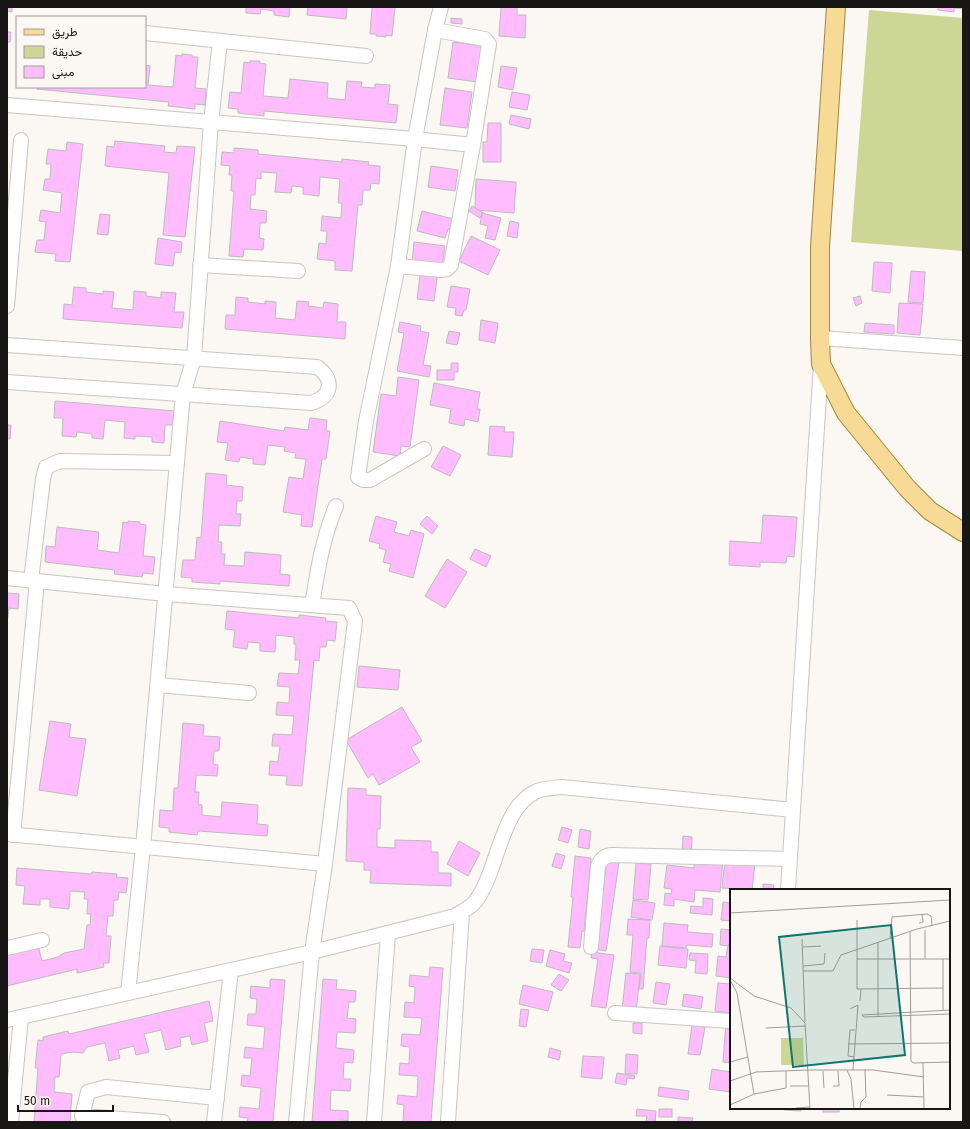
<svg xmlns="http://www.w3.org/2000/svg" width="970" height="1129" viewBox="0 0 970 1129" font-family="'Fira Sans',Vazirmatn,sans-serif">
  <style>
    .green { fill: #ccd795 }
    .building { fill: #ffbdff; stroke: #bdbabd }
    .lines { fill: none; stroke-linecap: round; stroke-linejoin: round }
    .minor-casing { stroke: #c9c5c2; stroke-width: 16 }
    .major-casing { stroke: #a5863b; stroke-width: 20 }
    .minor { stroke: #fff; stroke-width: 14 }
    .major { stroke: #f7da95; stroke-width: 18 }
    .inset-road { fill: none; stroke: #a09d9a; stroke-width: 1 }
    .view { fill: #0f766e; fill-opacity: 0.15; stroke: #0f766e; stroke-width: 2 }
    .inset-edge { fill: none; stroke: #181715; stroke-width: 2 }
  </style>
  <rect width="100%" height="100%" fill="#fbf7f3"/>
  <polygon class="green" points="869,10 963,18 963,251 851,242"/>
  <g class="building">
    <polygon points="7,7 12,7 12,12 7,11"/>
    <polygon points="246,7 290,7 289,17 274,15 274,11 261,9 260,14 246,13"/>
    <polygon points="308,7 347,7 346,19 307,15"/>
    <polygon points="372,7 395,7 392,36 386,35 386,37 376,36 376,34 370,34"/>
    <polygon points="501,7 517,7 517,15 526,15 525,38 499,36"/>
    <polygon points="938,7 963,7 963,9 954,8 954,12 938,10"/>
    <polygon points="451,18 462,19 462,24 451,23"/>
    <polygon points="7,32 11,32 10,42 7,42"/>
    <polygon points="453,42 482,46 478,82 448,78"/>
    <polygon points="182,54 192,55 192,57 198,57 195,88 206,89 205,105 195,104 195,109 168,106 169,102 37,89 37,87 145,87 145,65 150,66 148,85 173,87 176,55 182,56"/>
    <polygon points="250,61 260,61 259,63 266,64 263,96 288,98 290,79 328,83 327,98 345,100 347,81 362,82 361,87 375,88 375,84 390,85 388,104 398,105 396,123 264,111 264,116 238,113 238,109 228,108 230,92 241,93 244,62 250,63"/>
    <polygon points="501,66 517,68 513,90 498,87"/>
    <polygon points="445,88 472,92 467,128 440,125"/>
    <polygon points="512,92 530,95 527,110 509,107"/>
    <polygon points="511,115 531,119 529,129 509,124"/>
    <polygon points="488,123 501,123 501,162 483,162 483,142 487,142"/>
    <polygon points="115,141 165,146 164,152 176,153 177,146 195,147 185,237 163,235 169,173 105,166 107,146 114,147"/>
    <polygon points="67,142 83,144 70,262 55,261 56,254 35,252 37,240 44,240 46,222 39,221 41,210 60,213 62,193 43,190 45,179 50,179 51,164 46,164 48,149 66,151"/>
    <polygon points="234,148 258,150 258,154 342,162 342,159 369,162 368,165 380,166 379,184 371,183 370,190 363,190 362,205 358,205 352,271 335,270 335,261 317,259 319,243 326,244 327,231 321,231 322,216 341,218 342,203 338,203 340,179 320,177 319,196 303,194 303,187 292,186 291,193 275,192 277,173 261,172 261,179 256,178 255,195 251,195 250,209 267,211 266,223 260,223 259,238 264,239 263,250 244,249 243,257 229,256 234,191 231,191 232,175 229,175 230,166 221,165 222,152 234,153"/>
    <polygon points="431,166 458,170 455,191 428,187"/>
    <polygon points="476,179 516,182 514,213 475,210"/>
    <polygon points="472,206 483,213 480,218 469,211"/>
    <polygon points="422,211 457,220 454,231 448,229 445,238 417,231"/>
    <polygon points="482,213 501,218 495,240 485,238 488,226 480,224"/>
    <polygon points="100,214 110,215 108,235 97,234"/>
    <polygon points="510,221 519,223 517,238 507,236"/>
    <polygon points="471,236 500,250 488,275 459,261"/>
    <polygon points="158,238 182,242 181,253 175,252 173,266 155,264"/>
    <polygon points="414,242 445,246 442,267 412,263"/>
    <polygon points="874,262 892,263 890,293 872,291"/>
    <polygon points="421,269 438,271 434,301 417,299"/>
    <polygon points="911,271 925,272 923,303 908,302"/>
    <polygon points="451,286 470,289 466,310 464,310 462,316 455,315 456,308 447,307"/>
    <polygon points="74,287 86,288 86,292 103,294 103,291 114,292 112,308 133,310 134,291 146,292 146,296 161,298 161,292 176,293 174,312 184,312 182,328 63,319 64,304 72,305"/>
    <polygon points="860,296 862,303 856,306 853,298"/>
    <polygon points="236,297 248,298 248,302 265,304 265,301 276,302 275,318 295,320 297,301 309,302 308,306 323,308 324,302 338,304 337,322 346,322 345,339 225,329 226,315 235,315"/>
    <polygon points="899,303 923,304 920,335 897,333"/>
    <polygon points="481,320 498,323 495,343 479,340"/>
    <polygon points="400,322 421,326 420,331 429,333 423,365 431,366 429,377 397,371 404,333 398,332"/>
    <polygon points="865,323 894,325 894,334 864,332"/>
    <polygon points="449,331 460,333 457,345 446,343"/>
    <polygon points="451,363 458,363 458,372 454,372 454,380 437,380 437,370 451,370"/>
    <polygon points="398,377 419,380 410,447 401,446 400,456 373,452 381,394 396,396"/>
    <polygon points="434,383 480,392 477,409 480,409 478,422 465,419 464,426 449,423 451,409 430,405"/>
    <polygon points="55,401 175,411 174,425 165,425 164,443 152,442 152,437 135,436 135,439 124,438 125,422 105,420 103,439 92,438 92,434 77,432 76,437 62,436 63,418 54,418"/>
    <polygon points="310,418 327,420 326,431 330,431 326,459 322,459 312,527 301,526 302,515 283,512 289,477 303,479 306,459 295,458 296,453 284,451 285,447 268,445 265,465 253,464 253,459 240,457 239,462 225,460 228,443 217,442 220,421 284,431 285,427 308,430"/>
    <polygon points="7,425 11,425 10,439 7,439"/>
    <polygon points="490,426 505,427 504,432 514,432 512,457 488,455"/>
    <polygon points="443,446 461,455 450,476 431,467"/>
    <polygon points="206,473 227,475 226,485 243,487 242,501 237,501 236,514 241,514 240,526 219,525 218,542 222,542 221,554 225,554 224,565 244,566 245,552 281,555 280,574 290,575 289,586 220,581 220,584 192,582 192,578 181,577 183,560 195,560 197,537 201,538"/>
    <polygon points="763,515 797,517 794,557 787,556 786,563 760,562 760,567 729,565 730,541 761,543"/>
    <polygon points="376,516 397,522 394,532 409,536 411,530 424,534 413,578 389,571 391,564 383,562 386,550 379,548 380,544 369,541"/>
    <polygon points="427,516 438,526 432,534 420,524"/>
    <polygon points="128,521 140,522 140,524 146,525 143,556 155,557 153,574 143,573 142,577 114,574 115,570 45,562 46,546 55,547 57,527 99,532 97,550 119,553 123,522 128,523"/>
    <polygon points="475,549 491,556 486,567 470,559"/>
    <polygon points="447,559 467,572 445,608 425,596"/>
    <polygon points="7,593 19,594 18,609 9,608 7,624"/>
    <polygon points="227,611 299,618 299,615 326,618 325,621 337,622 335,641 327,640 326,647 320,647 319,661 314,660 302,786 286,785 287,776 269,775 270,761 278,762 280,746 272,746 273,734 292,735 294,716 276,715 277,702 289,703 290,687 277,686 279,673 298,674 300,660 295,660 296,645 294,644 294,637 276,635 275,652 260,651 260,643 248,642 247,649 233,647 235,630 225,629"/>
    <polygon points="359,666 400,670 398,690 357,687"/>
    <polygon points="402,707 422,741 411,747 420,762 379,785 373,774 368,778 346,740"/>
    <polygon points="50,721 71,724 69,737 86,739 77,796 39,790"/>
    <polygon points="183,723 204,725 203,736 220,737 219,751 214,751 213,764 218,765 217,776 196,775 195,792 199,792 198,804 202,805 202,815 221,817 222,802 258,805 257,824 268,825 267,836 198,831 197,835 169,832 169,828 159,827 160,810 173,811 174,788 178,788"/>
    <polygon points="348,788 366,789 366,795 381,796 380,829 377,829 377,847 395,848 395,840 431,841 431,852 438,852 438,873 451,873 451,886 370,883 371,870 364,870 364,862 346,861"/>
    <polygon points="562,827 572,830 568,843 558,840"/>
    <polygon points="580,829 591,831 589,849 578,847"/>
    <polygon points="683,836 692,837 691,855 682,855"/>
    <polygon points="459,841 480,853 468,876 447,864"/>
    <polygon points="556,853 565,856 561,869 552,866"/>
    <polygon points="575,856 591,858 584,931 582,931 580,948 568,947 573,897 571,897"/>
    <polygon points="695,857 723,860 720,892 695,890 694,902 674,899 674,906 664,905 665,893 671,894 672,889 664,888 667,865 694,868"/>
    <polygon points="725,860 755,863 752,890 722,888"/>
    <polygon points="607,861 619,862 606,951 594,949"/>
    <polygon points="636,863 651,864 648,900 633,899"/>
    <polygon points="17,868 91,874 92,872 117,874 116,877 128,878 126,893 119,892 118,900 114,900 113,916 108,916 106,936 111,936 109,963 103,963 104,967 77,973 77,969 7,986 7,950 37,942 42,961 58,957 64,953 84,949 87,925 90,925 91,914 87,914 88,899 84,899 85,892 70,891 69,909 50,907 50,899 40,899 40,905 23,904 25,886 16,885"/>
    <polygon points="763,884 774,885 773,890 763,890"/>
    <polygon points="703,898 713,899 712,915 690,913 691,906 703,907"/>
    <polygon points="633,900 655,903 652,920 631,917"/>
    <polygon points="723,902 731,903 731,921 721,920"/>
    <polygon points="628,919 650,920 649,938 647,938 643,989 639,989 641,973 630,972 633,935 627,935"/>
    <polygon points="664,923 688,925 687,932 713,934 712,947 687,945 686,948 662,946"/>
    <polygon points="721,929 731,930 730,946 720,945"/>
    <polygon points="728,945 731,945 731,978 716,976 718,956 726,957"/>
    <polygon points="660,946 688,949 686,968 658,965"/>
    <polygon points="532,949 544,950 542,963 530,961"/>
    <polygon points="550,950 565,954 563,961 572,963 569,973 546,966"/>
    <polygon points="592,952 614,955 606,1008 591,1006 598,959 591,958"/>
    <polygon points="690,953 708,954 707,974 695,973 696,961 689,960"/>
    <polygon points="430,967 443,968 431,1122 403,1122 404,1105 397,1104 398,1095 417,1097 418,1076 399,1075 400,1063 409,1064 410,1047 401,1046 402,1034 420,1035 422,1018 404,1017 405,1002 414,1003 415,987 409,986 410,975 429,977"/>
    <polygon points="626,973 640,974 636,1012 622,1010"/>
    <polygon points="559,974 569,980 561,991 551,985"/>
    <polygon points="271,979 285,980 273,1122 247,1122 248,1118 239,1117 240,1107 259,1109 261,1088 241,1086 242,1075 250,1076 252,1058 244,1058 245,1047 263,1049 265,1027 247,1025 248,1014 256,1014 257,999 250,998 251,986 270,988 270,981"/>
    <polygon points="323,979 337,980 336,989 356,991 355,1002 349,1002 347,1018 356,1019 355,1033 337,1032 336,1048 354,1050 353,1063 344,1062 343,1079 351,1079 350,1091 331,1090 330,1110 348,1111 348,1121 340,1120 340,1122 312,1122"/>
    <polygon points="656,982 670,984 666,1005 653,1003"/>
    <polygon points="718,983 731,984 731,1011 730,1013 715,1011"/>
    <polygon points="523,985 553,992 548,1011 519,1004"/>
    <polygon points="684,994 703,997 701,1009 682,1006"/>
    <polygon points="209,1001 213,1021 204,1023 208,1041 192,1045 190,1036 180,1038 181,1046 166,1050 161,1030 144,1034 149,1052 136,1055 134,1046 118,1050 120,1058 109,1061 105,1043 87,1047 83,1053 72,1052 61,1054 59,1077 55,1077 54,1092 72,1094 70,1122 34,1122 38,1068 35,1068 38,1040 43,1041 43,1037 68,1031 69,1034"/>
    <polygon points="521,1009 529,1010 526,1027 519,1026"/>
    <polygon points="726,1021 731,1021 731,1063 723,1062"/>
    <polygon points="633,1023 642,1023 642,1034 633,1033"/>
    <polygon points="692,1025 705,1027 700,1055 688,1054"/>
    <polygon points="550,1048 561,1051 559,1060 548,1057"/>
    <polygon points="626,1054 638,1055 637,1074 625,1074"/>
    <polygon points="583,1056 604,1057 602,1079 581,1077"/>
    <polygon points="712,1069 731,1072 731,1092 709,1089"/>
    <polygon points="617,1073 635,1076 634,1079 627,1078 626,1085 615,1083"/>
    <polygon points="659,1087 689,1091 688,1100 658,1096"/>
    <polygon points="784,1108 801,1108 801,1111 784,1110"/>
    <rect x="823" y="1108" width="16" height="4"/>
    <polygon points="637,1109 656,1111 655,1122 646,1122 647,1116 636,1116"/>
    <rect x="659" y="1109" width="13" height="8"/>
    <polygon points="678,1117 693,1118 692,1122 678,1122"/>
  </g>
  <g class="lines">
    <defs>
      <g id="minor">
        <polyline points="145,33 366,56"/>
        <polyline points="7,105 415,139 473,145"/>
        <polyline points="200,265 298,271"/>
        <polyline points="398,266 441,270 447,269 451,265 473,145 489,44 485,39 435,30"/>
        <polyline points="7,306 21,140"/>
        <polyline points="820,338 963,348"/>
        <path d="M7 345 317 367C335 379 332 397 311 403L7 382"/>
        <polyline points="424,449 370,480 363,480 358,477 366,421 398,266 415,139 435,30 441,7"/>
        <polyline points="7,578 166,594 349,608 355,621 325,864 312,952 296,1122"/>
        <polyline points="31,581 43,479 46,467 60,461 177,463"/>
        <path d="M312 605C318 569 322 540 336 506"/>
        <polyline points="158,685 249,693"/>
        <polyline points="7,834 325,864"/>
        <polyline points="13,835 37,581"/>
        <polyline points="788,890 821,364"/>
        <path d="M591 947 598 866C601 859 605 855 612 855L790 859"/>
        <polyline points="7,948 42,940"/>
        <polyline points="128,993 143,847 183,394 194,358 211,122 220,41"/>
        <polyline points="615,1013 731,1021"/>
        <path d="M7 1020 312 952 455 916C461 912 470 908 475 902 498 873 500 809 535 792 542 788 554 788 562 787L793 810"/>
        <polyline points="11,1122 21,1017"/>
        <polyline points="163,1122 82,1116 88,1092 106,1087 217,1098"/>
        <polyline points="214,1122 231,970"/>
        <polyline points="374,1122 388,934"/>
        <polyline points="448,1122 462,912"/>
      </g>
      <polyline id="major" points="836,7 820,247 820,338 821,364 846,413 907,488 930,511 963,532"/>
    </defs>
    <use href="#minor" class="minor-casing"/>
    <use href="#major" class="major-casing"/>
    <use href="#minor" class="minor"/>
    <use href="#major" class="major"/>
  </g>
  <g transform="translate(730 889)">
    <rect width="220" height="220" fill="#fbf7f3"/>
    <path d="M51 149H73L74 176H51Z" fill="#ccd795"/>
    <path class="inset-road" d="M0 24 220 11M127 31V100L213 99M189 34 193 33 192 25M195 41V69M180 42 181 172 183 174 220 173M160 49 162 28 197 25 201 27 202 36M72 50 75 133M148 53V127M73 58 91 57M127 70H220M213 70V121M73 77 94 75 95 64M73 82H103L111 66 187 40 220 32M0 89 24 107 61 119 75 134 80 220M0 91 7 104 24 205M130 112 131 100M120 120 128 116 123 181M220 121 132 126 134 128 220 125M36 139 75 137M118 155 220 154M124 168 118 167 120 141H125M0 173 18 168M193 174 194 220M117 181 121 190 124 220M93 182 94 199M0 192 26 183 78 181H143L194 188M60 197H79M103 197H109L108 182M157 206 194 208M0 216 24 205 56 199V182M66 219 80 218M130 220 131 213 136 208 135 180"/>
    <path class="view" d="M161 36 175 166 63 178 49 48Z"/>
    <rect width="220" height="220" class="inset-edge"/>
  </g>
  <rect width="970" height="1129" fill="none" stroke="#181715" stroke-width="16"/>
  <rect x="16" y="16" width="130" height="72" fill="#fbf7f3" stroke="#a09d9a"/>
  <rect x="24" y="29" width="20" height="6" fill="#f7da95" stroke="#a09d9a"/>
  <text x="52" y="36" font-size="12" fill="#181715">طريق</text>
  <rect x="24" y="46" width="20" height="12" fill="#ccd795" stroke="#a09d9a"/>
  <text x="52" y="56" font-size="12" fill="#181715">حديقة</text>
  <rect x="24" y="66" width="20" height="12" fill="#ffbdff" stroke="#a09d9a"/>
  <text x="52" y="76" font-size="12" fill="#181715">مبنى</text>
  <path d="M18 1105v6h95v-6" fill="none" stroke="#181715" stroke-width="2"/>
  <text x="24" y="1105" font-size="12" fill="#181715" stroke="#fbf7f3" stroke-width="3" paint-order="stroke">50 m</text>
</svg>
